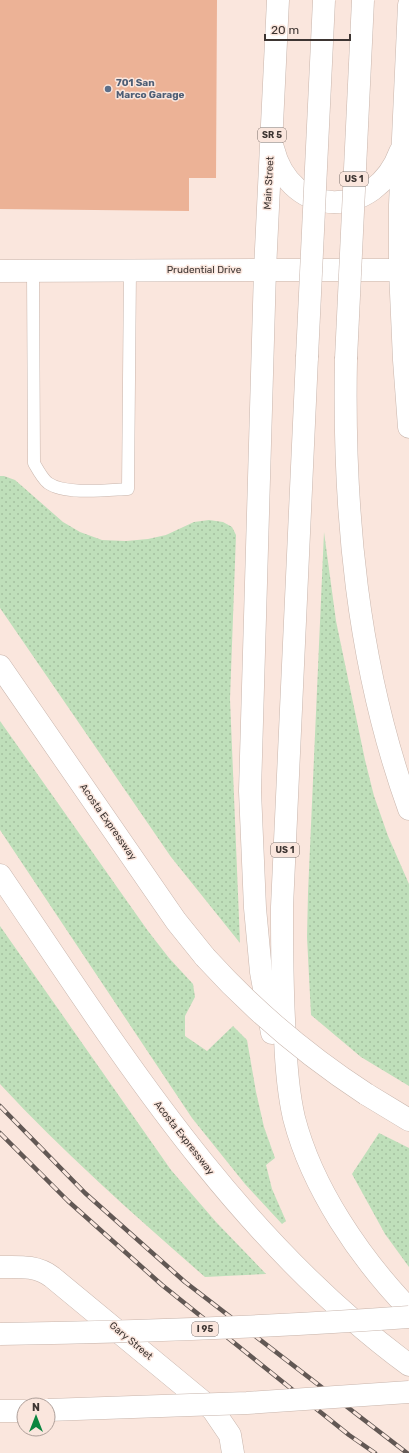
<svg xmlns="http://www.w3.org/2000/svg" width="409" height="1453" viewBox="0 0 409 1453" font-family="Rubik,sans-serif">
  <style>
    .grass { fill: url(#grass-dots) }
    .building { fill: #ecb296 }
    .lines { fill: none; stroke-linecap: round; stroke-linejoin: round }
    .service-casing { stroke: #c8b5ac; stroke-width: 13 }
    .minor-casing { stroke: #c8b5ac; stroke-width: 23 }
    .secondary-casing { stroke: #c8b5ac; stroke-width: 23 }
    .primary-casing { stroke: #c8b5ac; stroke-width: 23 }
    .motorway-casing { stroke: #c8b5ac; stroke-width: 23 }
    .service { stroke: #fff; stroke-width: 12 }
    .minor { stroke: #fff; stroke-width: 22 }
    .secondary { stroke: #fff; stroke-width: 22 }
    .primary { stroke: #fff; stroke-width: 22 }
    .motorway { stroke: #fff; stroke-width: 22 }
    .rail-casing { stroke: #625854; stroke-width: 4.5 }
    .rail { stroke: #fae6dd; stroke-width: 3; stroke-dasharray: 9; stroke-linecap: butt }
    .motorway-bridge-casing { stroke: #c8b5ac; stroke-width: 23; stroke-linecap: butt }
    .motorway-bridge { stroke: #fff; stroke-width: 22 }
    .service-dot { fill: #5c6f8a; stroke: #fae6dd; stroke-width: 1.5 }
    .labels { text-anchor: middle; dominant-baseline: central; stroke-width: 3; stroke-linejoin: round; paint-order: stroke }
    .shield { fill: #fae6dd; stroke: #766a65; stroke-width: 1 }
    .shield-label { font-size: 9px; font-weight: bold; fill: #3d3532 }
    .service-label { font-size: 10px; font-weight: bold; fill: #4e5e75; stroke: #fae6dd; text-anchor: start }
    .street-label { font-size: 10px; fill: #3d3532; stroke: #fae6dd }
  </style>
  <defs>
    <pattern id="grass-dots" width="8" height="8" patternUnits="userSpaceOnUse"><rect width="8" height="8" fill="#bfdfba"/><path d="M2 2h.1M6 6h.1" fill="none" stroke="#a5c0a0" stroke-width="1.8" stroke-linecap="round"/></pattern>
  </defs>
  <rect width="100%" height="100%" fill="#fae6dd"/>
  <g class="grass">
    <polygon points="0,476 4,476 15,480 63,522 80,532 102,540 126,541 148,539 166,535 194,522 209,520 223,522 232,527 236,535 230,699 240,943 171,857 0,608"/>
    <polygon points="324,532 336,621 365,760 374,796 388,836 409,884 409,1086 361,1057 311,1015 307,937 308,893"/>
    <polygon points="0,721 148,931 169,958 193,984 195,997 185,1016 185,1036 207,1051 233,1026 247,1040 256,1092 264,1127 275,1158 266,1165 272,1189 286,1221 282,1224 245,1184 192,1118 0,830"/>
    <path d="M0 926 171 1170 216 1222 266 1274 205 1277C134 1215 64 1153 0 1084Z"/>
    <polygon points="379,1133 409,1148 409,1267 385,1234 352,1174"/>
  </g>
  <polygon class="building" points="0,0 217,0 216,178 189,178 189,211 0,209"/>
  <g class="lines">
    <defs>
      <path id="service" d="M33 271 34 463C38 470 42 478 48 483 65 495 107 490 128 489L130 270"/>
      <path id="minor" d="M0 1267C19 1267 36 1265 52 1277L213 1410 230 1435 233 1453"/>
      <polyline id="secondary" points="0,271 265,270"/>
      <g id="primary">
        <polyline points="278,0 265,270 409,270"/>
        <path d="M273 148C291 221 376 218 400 152"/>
        <polyline points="400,270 400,205 409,5"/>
      </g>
      <g id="motorway">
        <polyline points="265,270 250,791 255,908 261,972 272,1033"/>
        <polyline points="400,270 404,360 409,427"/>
        <path d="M307 357 282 907C282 950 282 994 285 1037 286 1064 288 1092 294 1118 312 1188 360 1258 409 1309"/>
        <path d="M346 359C343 511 357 665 409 809"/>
        <polyline points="0,666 176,921 205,957"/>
        <path d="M0 875C120 1052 234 1236 409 1365"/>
        <polyline points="366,1094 409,1120"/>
        <polyline points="0,1411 24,1411"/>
      </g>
    </defs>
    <use href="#service" class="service-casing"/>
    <use href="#minor" class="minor-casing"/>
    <use href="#secondary" class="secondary-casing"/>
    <use href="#primary" class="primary-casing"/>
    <use href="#motorway" class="motorway-casing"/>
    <use href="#service" class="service"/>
    <use href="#minor" class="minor"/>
    <use href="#secondary" class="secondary"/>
    <use href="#primary" class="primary"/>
    <use href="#motorway" class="motorway"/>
    <defs>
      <g id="rail">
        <polyline points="0,1106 85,1193 185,1282 407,1453"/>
        <polyline points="0,1133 68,1201 162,1285 349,1435 375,1453"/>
      </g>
    </defs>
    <use href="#rail" class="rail-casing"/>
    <use href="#rail" class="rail"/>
    <defs>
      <g id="motorway-bridge">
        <polyline points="307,357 324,0"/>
        <polyline points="346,359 363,0"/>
        <path d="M205 957C253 1010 306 1055 366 1094"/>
        <path d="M0 1334C137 1332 273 1327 409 1317"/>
        <polyline points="48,1410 247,1403 409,1392"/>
      </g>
    </defs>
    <use href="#motorway-bridge" class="motorway-bridge-casing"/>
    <use href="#motorway-bridge" class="motorway-bridge"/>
  </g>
  <circle class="service-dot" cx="108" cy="89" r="4"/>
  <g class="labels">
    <g class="shield">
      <rect x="258" y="128" width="28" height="14" rx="3"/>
      <rect x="340" y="172" width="28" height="14" rx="3"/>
      <rect x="271" y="843" width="28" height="14" rx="3"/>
      <rect x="192" y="1322" width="26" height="14" rx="3"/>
    </g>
    <g class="shield-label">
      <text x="272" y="135">SR 5</text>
      <text x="354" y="179">US 1</text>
      <text x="285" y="850">US 1</text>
      <text x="205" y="1329">I 95</text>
    </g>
    <g class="service-label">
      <text x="116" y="83">701 San<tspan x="116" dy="12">Marco Garage</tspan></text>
    </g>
    <g class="street-label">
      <text transform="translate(269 183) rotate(-87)">Main Street</text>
      <text x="204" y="270">Prudential Drive</text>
      <text transform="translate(108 822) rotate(55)">Acosta Expressway</text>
      <text transform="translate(184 1138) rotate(52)">Acosta Expressway</text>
      <text transform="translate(131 1341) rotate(40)">Gary Street</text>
    </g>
  </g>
  <g transform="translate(36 1417)"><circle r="19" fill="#fae6dd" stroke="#ae9f99"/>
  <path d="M0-3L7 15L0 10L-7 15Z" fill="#0b8640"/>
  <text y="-6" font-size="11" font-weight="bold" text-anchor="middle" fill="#3d3532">N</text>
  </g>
  <path d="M265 34v6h85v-6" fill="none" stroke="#3d3532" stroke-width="2"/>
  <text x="271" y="34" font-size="12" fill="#3d3532" stroke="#fae6dd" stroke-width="3" paint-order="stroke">20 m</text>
</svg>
